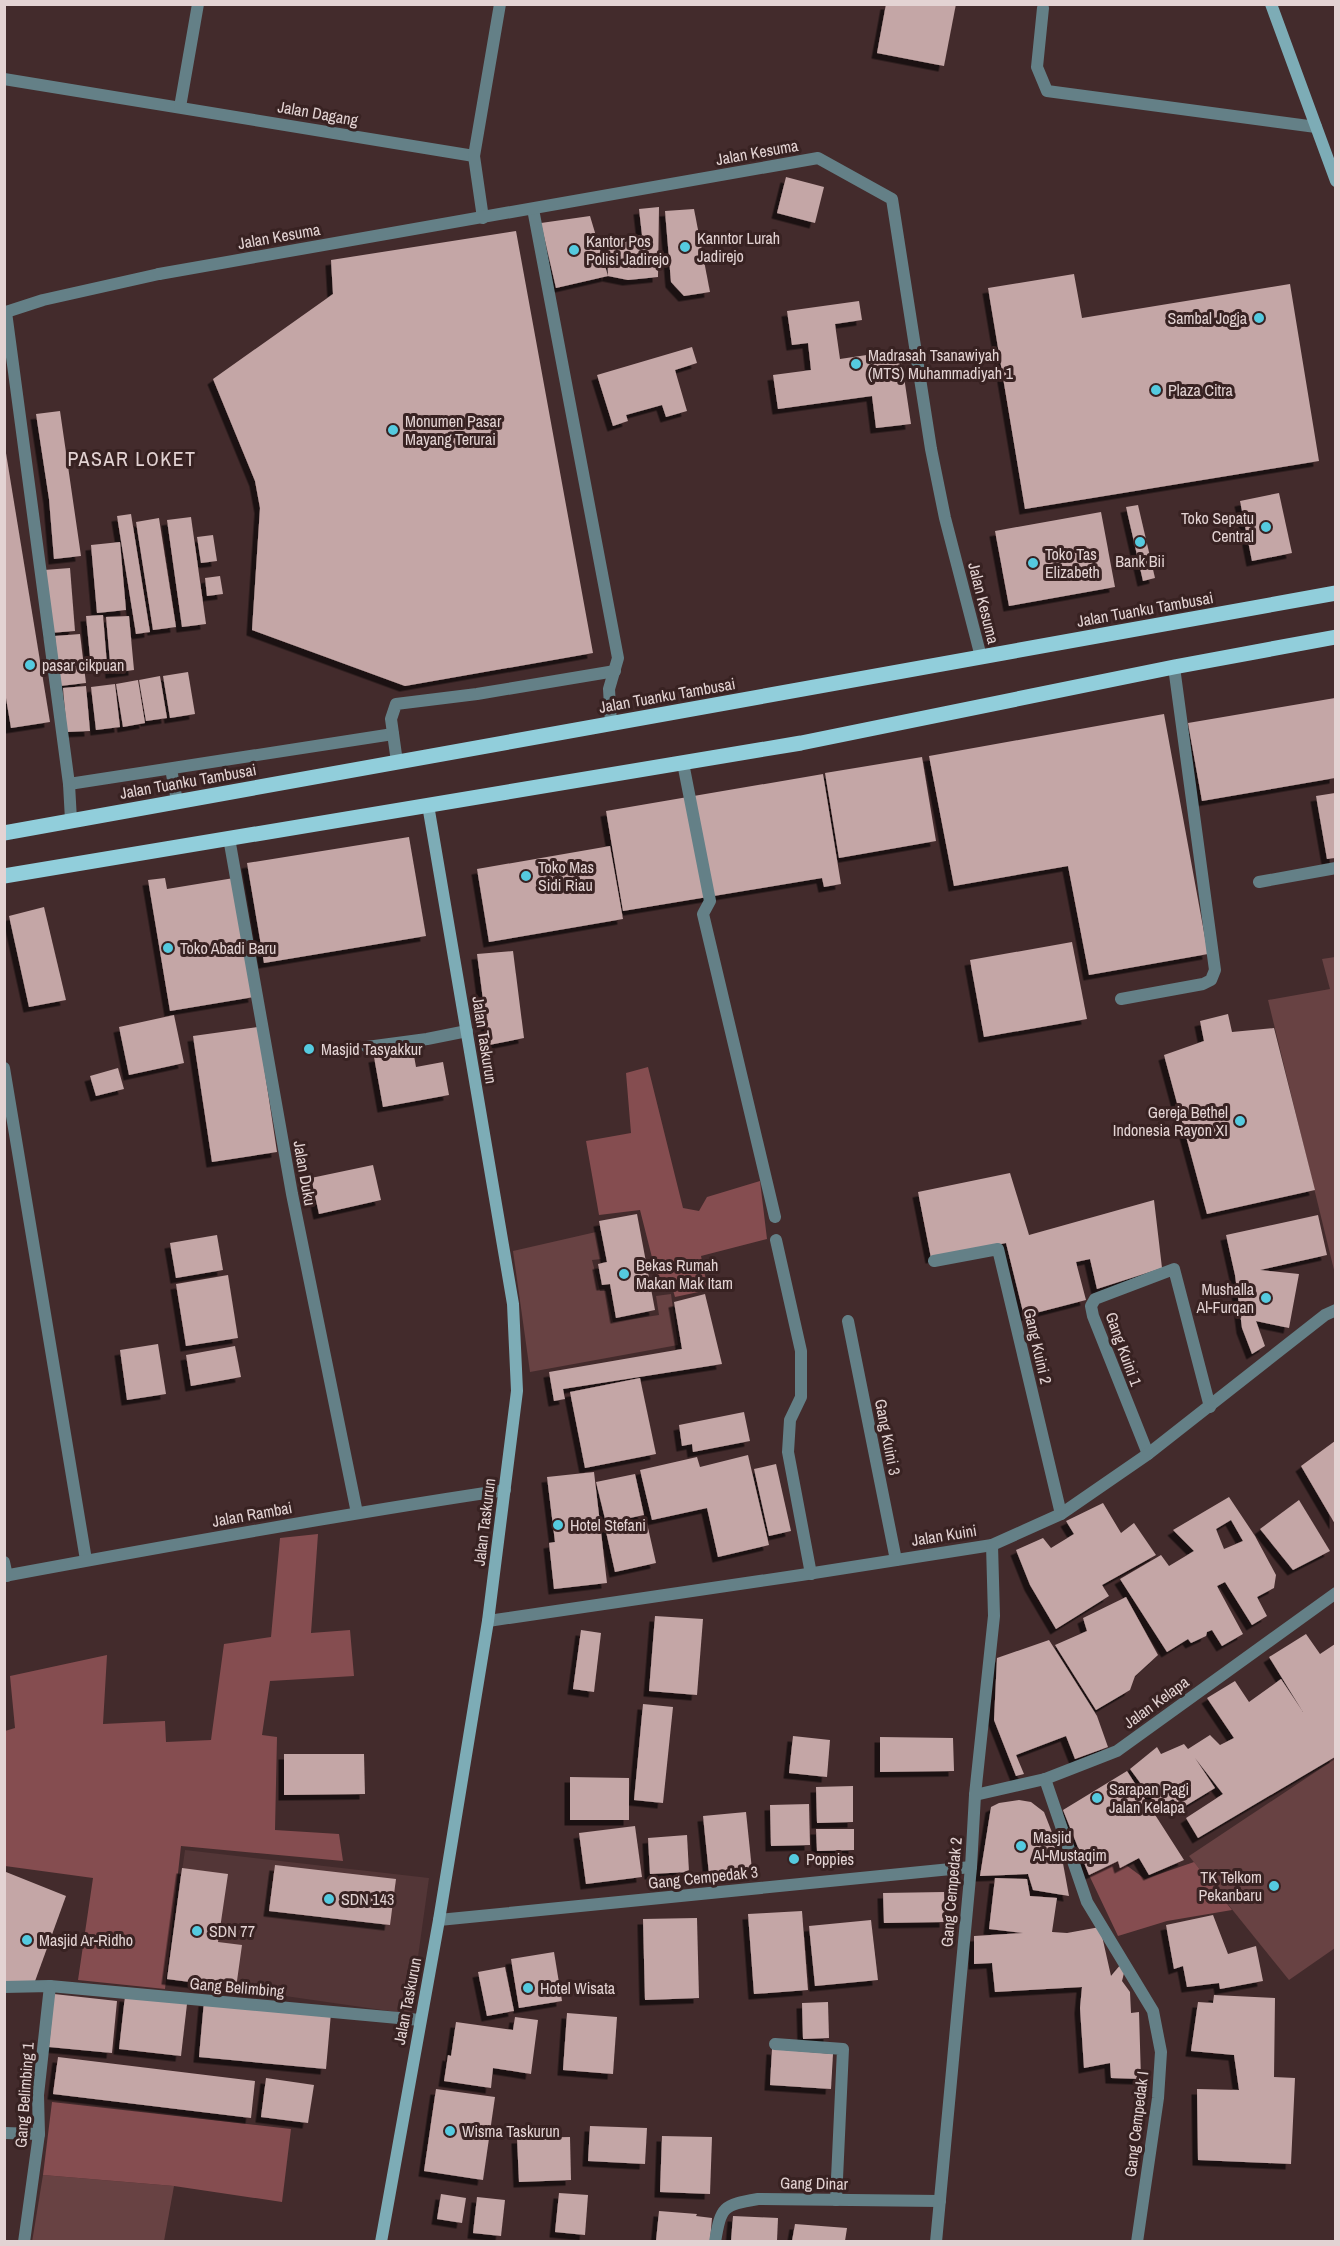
<svg xmlns="http://www.w3.org/2000/svg" width="1340" height="2246" viewBox="0 0 1340 2246" font-family="'Archivo Narrow',sans-serif">
  <style>
    .built { fill: #533637 }
    .green { fill: #684243 }
    .forest { fill: #854d50 }
    .building { fill: #c4a6a6; fill-rule: evenodd; filter: url(#shadow) }
    .lines { fill: none; stroke-linecap: round; stroke-linejoin: round }
    .lane { stroke: #648087; stroke-width: 12 }
    .street { stroke: #648087; stroke-width: 12 }
    .secondary { stroke: #7dacb6; stroke-width: 12 }
    .primary { stroke: #91cedb; stroke-width: 15 }
    .poi-dot { fill: #55cadf; stroke: #382222; stroke-width: 2 }
    .labels { text-anchor: middle; dominant-baseline: central; stroke-width: 6; stroke-linejoin: round; paint-order: stroke }
    .street-label { font-size: 16px; fill: #e3d3d3; stroke: #382222 }
    .poi-label { font-size: 16px; fill: #e3d3d3; stroke: #382222; text-anchor: start }
    .quarter-label { font-size: 20px; letter-spacing: 1.5px; fill: #e3d3d3; stroke: #382222 }
  </style>
  <defs>
    <filter id="shadow"><feDropShadow dx="-5.5" dy="5.5" stdDeviation="0" flood-color="#0009"/></filter>
  </defs>
  <rect width="100%" height="100%" fill="#432b2c"/>
  <polygon class="built" points="185,1850 429,1878 410,2014 167,1979"/>
  <g class="green">
    <polygon points="1335,957 1335,1274 1268,1000 1330,989 1322,959"/>
    <polygon points="596,1232 601,1259 592,1260 600,1291 606,1291 613,1322 659,1315 656,1296 671,1294 678,1345 530,1372 513,1251"/>
    <polygon points="1335,1759 1335,1948 1289,1980 1189,1856"/>
    <polygon points="43,2175 174,2186 164,2241 32,2242"/>
  </g>
  <g class="forest">
    <polygon points="648,1067 683,1208 699,1211 707,1197 760,1181 767,1239 701,1256 708,1290 675,1297 673,1290 660,1289 640,1210 599,1215 586,1141 631,1133 626,1073"/>
    <polygon points="318,1534 311,1633 350,1630 354,1676 270,1681 262,1735 277,1737 275,1830 339,1834 343,1861 181,1846 165,1989 78,1980 93,1878 5,1866 5,1731 15,1728 10,1676 107,1655 103,1724 165,1721 166,1742 211,1740 224,1644 271,1637 280,1538"/>
    <polygon points="1118,1861 1120,1867 1126,1865 1145,1879 1194,1862 1232,1910 1167,1921 1118,1936 1089,1875"/>
    <polygon points="52,2102 291,2129 282,2202 174,2186 43,2175"/>
  </g>
  <g class="building">
    <polygon points="886,4 956,4 944,66 877,53"/>
    <polygon points="786,177 824,187 815,223 777,213"/>
    <polygon points="659,207 658,277 628,280 608,276 556,288 541,223 590,216 608,276 607,241 642,235 639,209"/>
    <polygon points="694,209 710,292 684,296 671,282 665,211"/>
    <polygon points="516,231 593,653 405,686 252,630 260,508 255,481 213,379 333,294 331,260"/>
    <polygon points="1074,274 1082,318 1290,284 1319,461 1025,509 988,288"/>
    <polygon points="859,301 862,320 835,324 840,359 900,350 911,424 876,428 872,396 778,409 773,375 811,370 808,343 792,345 787,311"/>
    <polygon points="692,347 697,363 675,370 687,411 666,417 662,405 626,415 628,421 613,426 597,375"/>
    <polygon points="60,411 81,556 54,559 49,499 36,414"/>
    <polygon points="4,441 50,722 11,728 4,686"/>
    <polygon points="1279,493 1292,553 1252,561 1240,501"/>
    <polygon points="1138,505 1155,578 1143,581 1126,507"/>
    <polygon points="1101,512 1115,587 1009,606 995,531"/>
    <polygon points="131,514 150,632 136,634 117,516"/>
    <polygon points="191,517 206,624 182,627 167,520"/>
    <polygon points="159,518 176,627 153,630 136,522"/>
    <polygon points="213,535 217,561 201,563 197,537"/>
    <polygon points="120,542 126,610 97,613 91,545"/>
    <polygon points="70,568 75,631 49,633 44,570"/>
    <polygon points="220,576 223,594 207,596 205,578"/>
    <polygon points="103,615 107,665 91,667 86,616"/>
    <polygon points="129,616 134,670 111,673 106,617"/>
    <polygon points="80,634 86,683 60,686 55,636"/>
    <polygon points="188,672 195,714 170,718 163,676"/>
    <polygon points="160,676 167,718 146,721 139,680"/>
    <polygon points="138,680 145,723 123,727 116,684"/>
    <polygon points="115,684 120,727 96,730 91,687"/>
    <polygon points="86,686 90,731 67,732 63,688"/>
    <polygon points="1335,698 1335,778 1202,801 1188,723"/>
    <polygon points="1164,714 1208,954 1089,975 1068,866 954,886 929,756"/>
    <polygon points="922,757 936,841 839,858 825,773"/>
    <polygon points="823,774 841,884 824,887 822,878 623,911 606,811"/>
    <polygon points="1335,793 1335,858 1327,859 1316,796"/>
    <polygon points="409,837 426,936 264,963 247,863"/>
    <polygon points="610,846 623,919 489,942 477,869"/>
    <polygon points="165,878 167,889 234,878 254,997 170,1011 148,880"/>
    <polygon points="44,907 66,1000 29,1007 9,916"/>
    <polygon points="1072,942 1087,1019 984,1037 970,960"/>
    <polygon points="513,951 524,1038 489,1045 477,954"/>
    <polygon points="1228,1014 1232,1032 1274,1028 1315,1190 1207,1214 1164,1055 1204,1041 1200,1021"/>
    <polygon points="174,1015 184,1063 129,1075 119,1027"/>
    <polygon points="258,1027 277,1152 212,1162 193,1036"/>
    <polygon points="413,1050 416,1067 443,1062 449,1095 383,1107 374,1057"/>
    <polygon points="118,1068 124,1089 96,1096 90,1076"/>
    <polygon points="373,1165 381,1200 319,1214 311,1178"/>
    <polygon points="1010,1173 1029,1235 1154,1200 1162,1268 1097,1289 1090,1259 1076,1262 1086,1300 1024,1316 1006,1243 931,1258 918,1192"/>
    <polygon points="637,1214 655,1310 616,1318 610,1284 602,1285 598,1264 607,1262 599,1221"/>
    <polygon points="1318,1215 1327,1255 1260,1270 1299,1274 1289,1328 1256,1321 1265,1346 1252,1354 1242,1328 1235,1275 1226,1235"/>
    <polygon points="217,1235 223,1270 176,1278 170,1243"/>
    <polygon points="228,1275 238,1338 186,1346 176,1284"/>
    <polygon points="705,1294 722,1364 563,1389 565,1399 554,1401 549,1372 682,1349 674,1302"/>
    <polygon points="158,1344 166,1394 127,1400 120,1350"/>
    <polygon points="235,1346 241,1377 191,1386 186,1355"/>
    <polygon points="640,1378 656,1454 585,1468 570,1392"/>
    <polygon points="744,1412 750,1441 693,1452 692,1444 682,1446 679,1425"/>
    <polygon points="1335,1441 1335,1524 1301,1466"/>
    <polygon points="748,1455 769,1545 718,1557 707,1508 652,1520 640,1470 697,1457 700,1467"/>
    <polygon points="776,1464 791,1531 769,1536 754,1469"/>
    <polygon points="594,1472 607,1583 554,1589 549,1543 555,1542 547,1477"/>
    <polygon points="635,1474 644,1515 606,1523 596,1482"/>
    <path d="M1229 1497 1255 1536 1276 1575 1274 1588 1257 1597 1267 1616 1252 1625 1225 1582 1217 1586 1243 1634 1222 1646 1212 1630 1207 1632 1206 1636 1191 1643 1188 1639 1167 1652 1120 1579 1161 1555 1169 1566 1194 1551 1173 1530ZM1231 1520 1243 1541 1224 1549 1216 1529Z"/>
    <polygon points="1299,1500 1330,1551 1293,1570 1260,1529"/>
    <polygon points="1103,1503 1121,1533 1134,1523 1156,1555 1102,1585 1109,1596 1056,1629 1030,1585 1016,1550 1043,1538 1051,1548 1074,1534 1066,1521"/>
    <polygon points="646,1519 656,1563 615,1572 605,1527"/>
    <polygon points="1126,1597 1158,1655 1135,1676 1130,1690 1096,1710 1055,1645 1087,1631 1083,1618"/>
    <polygon points="655,1616 703,1619 697,1695 649,1691"/>
    <polygon points="581,1630 601,1633 594,1692 573,1689"/>
    <polygon points="1306,1634 1320,1654 1335,1644 1335,1757 1198,1838 1186,1818 1223,1794 1195,1758 1215,1788 1182,1808 1173,1799 1158,1807 1130,1769 1157,1747 1161,1754 1184,1744 1188,1749 1210,1735 1220,1745 1234,1738 1207,1698 1235,1681 1249,1702 1281,1679 1303,1712 1269,1657"/>
    <polygon points="1049,1640 1097,1716 1108,1747 1075,1759 1066,1736 1016,1755 1024,1774 1016,1776 994,1720 997,1658"/>
    <polygon points="643,1704 673,1707 663,1803 634,1800"/>
    <polygon points="793,1736 830,1740 827,1777 789,1773"/>
    <polygon points="880,1737 953,1738 954,1771 880,1772"/>
    <polygon points="284,1754 364,1754 365,1794 284,1795"/>
    <polygon points="1127,1771 1184,1860 1149,1875 1139,1858 1120,1868 1118,1861 1089,1875 1063,1810"/>
    <polygon points="570,1777 629,1778 629,1820 570,1820"/>
    <polygon points="853,1786 853,1822 817,1823 816,1787"/>
    <polygon points="1019,1800 1031,1802 1044,1812 1062,1858 1069,1896 1033,1890 1028,1874 980,1876 991,1807 999,1803"/>
    <polygon points="809,1804 810,1845 771,1846 770,1805"/>
    <polygon points="746,1812 752,1870 709,1874 703,1816"/>
    <polygon points="635,1826 642,1877 586,1884 579,1833"/>
    <polygon points="816,1829 854,1829 854,1850 817,1851"/>
    <polygon points="687,1835 689,1872 650,1874 648,1838"/>
    <polygon points="275,1865 396,1879 390,1925 269,1911"/>
    <polygon points="182,1868 228,1874 218,1942 242,1945 236,1988 167,1979"/>
    <polygon points="6,1872 66,1896 34,1984 4,1984 4,1876"/>
    <polygon points="995,1878 1027,1879 1030,1896 1057,1898 1052,1932 1067,1933 1100,1927 1111,1976 1121,1964 1125,1969 1122,1981 1130,1992 1131,2013 1139,2012 1141,2079 1111,2078 1110,2063 1084,2068 1080,2008 1082,1987 995,1992 992,1963 974,1964 974,1936 1023,1933 989,1929"/>
    <polygon points="944,1892 945,1922 884,1923 883,1893"/>
    <polygon points="802,1911 808,1990 754,1994 748,1914"/>
    <polygon points="1213,1915 1228,1954 1256,1946 1263,1981 1220,1989 1219,1983 1187,1987 1183,1966 1174,1969 1166,1925"/>
    <polygon points="697,1918 699,1998 645,2000 643,1919"/>
    <polygon points="871,1920 878,1980 815,1986 809,1926"/>
    <polygon points="554,1952 562,2001 519,2008 511,1959"/>
    <polygon points="505,1967 514,2011 487,2016 478,1972"/>
    <polygon points="54,1994 117,2001 112,2053 49,2047"/>
    <polygon points="1214,1995 1275,1998 1274,2077 1295,2078 1291,2164 1198,2160 1197,2089 1239,2090 1234,2055 1191,2051 1198,2002 1213,2003"/>
    <polygon points="125,1996 187,2004 181,2056 119,2049"/>
    <polygon points="204,2001 331,2013 326,2069 199,2057"/>
    <polygon points="828,2002 829,2038 803,2039 802,2003"/>
    <polygon points="567,2013 617,2017 613,2074 563,2070"/>
    <polygon points="515,2017 538,2020 531,2074 493,2068 491,2088 444,2081 448,2055 451,2056 456,2022 513,2030"/>
    <polygon points="772,2049 833,2054 831,2089 770,2085"/>
    <polygon points="58,2057 255,2081 251,2118 53,2094"/>
    <polygon points="266,2078 314,2085 308,2123 261,2117"/>
    <polygon points="436,2089 495,2097 483,2180 424,2171"/>
    <polygon points="590,2126 647,2128 645,2164 588,2161"/>
    <polygon points="662,2136 712,2137 710,2194 660,2192"/>
    <polygon points="570,2137 571,2180 519,2182 517,2138"/>
    <polygon points="559,2193 588,2195 585,2235 555,2232"/>
    <polygon points="441,2194 466,2198 462,2223 437,2219"/>
    <polygon points="477,2197 505,2200 501,2236 473,2233"/>
    <polygon points="659,2211 697,2214 696,2216 712,2218 710,2241 656,2241"/>
    <polygon points="733,2216 778,2218 777,2241 731,2241"/>
    <polygon points="795,2224 847,2228 845,2241 792,2241"/>
  </g>
  <g class="lines">
    <g class="lane">
      <polyline points="533,209 618,658 609,689 611,723"/>
      <polyline points="159,274 43,300 6,312 69,784 393,734"/>
      <polyline points="397,762 391,719 396,704 477,694 615,671"/>
      <polyline points="171,769 177,801"/>
      <polyline points="69,784 71,820"/>
      <polyline points="1121,999 1203,984 1211,980 1215,970 1174,667"/>
      <polyline points="367,1047 427,1039 467,1031"/>
      <polyline points="4,1068 86,1560"/>
      <polyline points="776,1240 801,1351 801,1397 790,1420 788,1452 811,1574"/>
    </g>
    <g class="street">
      <polyline points="1043,8 1037,67 1047,91 1316,127"/>
      <polyline points="4,79 474,156"/>
      <polyline points="180,107 198,4"/>
      <polyline points="483,218 474,156 500,4"/>
      <polyline points="159,274 818,158 892,199 931,449 945,518 981,657"/>
      <polyline points="683,763 710,901 703,914 775,1217"/>
      <polyline points="229,838 292,1194 357,1513"/>
      <polyline points="1259,882 1336,868"/>
      <polyline points="934,1261 998,1249 1061,1514"/>
      <polyline points="848,1321 896,1560"/>
      <polyline points="1148,1454 1093,1316 1091,1306 1095,1299 1174,1269 1210,1407"/>
      <polyline points="4,1562 7,1576"/>
      <path d="M4 1576C171 1545 338 1515 505 1490"/>
      <polyline points="488,1621 801,1575 992,1545 1061,1514 1148,1454 1325,1315 1336,1310"/>
      <polyline points="1045,1779 1087,1902 1153,2011 1161,2052 1158,2098 1137,2242"/>
      <polyline points="975,1795 1045,1779 1117,1751 1336,1593"/>
      <polyline points="439,1920 971,1867"/>
      <polyline points="4,1987 50,1986 420,2020"/>
      <polyline points="775,2044 843,2049 836,2200"/>
      <polyline points="4,2133 39,2134"/>
      <polyline points="24,2242 39,2134 38,2095 50,1986"/>
      <path d="M715 2242C721 2206 723 2205 758 2199L940 2201"/>
      <polyline points="936,2242 971,1867 975,1795 994,1616 992,1545"/>
    </g>
    <g class="secondary">
      <polyline points="1271,4 1336,181"/>
      <polyline points="381,2242 439,1920 488,1621 517,1391 513,1304 428,805"/>
    </g>
    <g class="primary">
      <polyline points="4,833 1336,593"/>
      <polyline points="4,876 801,743 1174,667 1336,637"/>
    </g>
  </g>
  <g class="poi-dot">
    <circle cx="685" cy="247" r="6"/>
    <circle cx="574" cy="250" r="6"/>
    <circle cx="1259" cy="318" r="6"/>
    <circle cx="856" cy="364" r="6"/>
    <circle cx="1156" cy="390" r="6"/>
    <circle cx="393" cy="430" r="6"/>
    <circle cx="1266" cy="527" r="6"/>
    <circle cx="1140" cy="542" r="6"/>
    <circle cx="1033" cy="563" r="6"/>
    <circle cx="30" cy="665" r="6"/>
    <circle cx="526" cy="876" r="6"/>
    <circle cx="168" cy="948" r="6"/>
    <circle cx="309" cy="1049" r="6"/>
    <circle cx="1240" cy="1121" r="6"/>
    <circle cx="624" cy="1274" r="6"/>
    <circle cx="1266" cy="1298" r="6"/>
    <circle cx="558" cy="1525" r="6"/>
    <circle cx="1097" cy="1798" r="6"/>
    <circle cx="1021" cy="1846" r="6"/>
    <circle cx="794" cy="1859" r="6"/>
    <circle cx="1274" cy="1886" r="6"/>
    <circle cx="329" cy="1899" r="6"/>
    <circle cx="197" cy="1931" r="6"/>
    <circle cx="27" cy="1940" r="6"/>
    <circle cx="528" cy="1988" r="6"/>
    <circle cx="450" cy="2131" r="6"/>
  </g>
  <g class="labels">
    <g class="street-label">
      <text transform="translate(318 113) rotate(10)">Jalan Dagang</text>
      <text transform="translate(757 152) rotate(-10)">Jalan Kesuma</text>
      <text transform="translate(279 236) rotate(-10)">Jalan Kesuma</text>
      <text transform="translate(984 603) rotate(76)">Jalan Kesuma</text>
      <text transform="translate(1145 609) rotate(-10)">Jalan Tuanku Tambusai</text>
      <text transform="translate(667 695) rotate(-10)">Jalan Tuanku Tambusai</text>
      <text transform="translate(188 781) rotate(-10)">Jalan Tuanku Tambusai</text>
      <text transform="translate(485 1040) rotate(81)">Jalan Taskurun</text>
      <text transform="translate(305 1173) rotate(80)">Jalan Duku</text>
      <text transform="translate(1038 1346) rotate(77)">Gang Kuini 2</text>
      <text transform="translate(1124 1349) rotate(70)">Gang Kuini 1</text>
      <text transform="translate(888 1437) rotate(79)">Gang Kuini 3</text>
      <text transform="translate(252 1514) rotate(-10)">Jalan Rambai</text>
      <text transform="translate(484 1522) rotate(-83)">Jalan Taskurun</text>
      <text transform="translate(944 1535) rotate(-9)">Jalan Kuini</text>
      <text transform="translate(1156 1702) rotate(-36)">Jalan Kelapa</text>
      <text transform="translate(703 1877) rotate(-6)">Gang Cempedak 3</text>
      <text transform="translate(951 1892) rotate(-85)">Gang Cempedak 2</text>
      <text transform="translate(237 1987) rotate(5)">Gang Belimbing</text>
      <text transform="translate(407 2001) rotate(-79)">Jalan Taskurun</text>
      <text transform="translate(24 2095) rotate(-86)">Gang Belimbing 1</text>
      <text transform="translate(1136 2124) rotate(-83)">Gang Cempedak I</text>
      <text transform="translate(814 2183) rotate(1)">Gang Dinar</text>
    </g>
    <g class="poi-label">
      <text x="697" y="238">Kanntor Lurah<tspan x="697" dy="18">Jadirejo</tspan></text>
      <text x="586" y="241">Kantor Pos<tspan x="586" dy="18">Polisi Jadirejo</tspan></text>
      <text x="1247" y="318" text-anchor="end">Sambal Jogja</text>
      <text x="868" y="355">Madrasah Tsanawiyah<tspan x="868" dy="18">(MTS) Muhammadiyah 1</tspan></text>
      <text x="1168" y="390">Plaza Citra</text>
      <text x="405" y="421">Monumen Pasar<tspan x="405" dy="18">Mayang Terurai</tspan></text>
      <text x="1254" y="518" text-anchor="end">Toko Sepatu<tspan x="1254" dy="18">Central</tspan></text>
      <text x="1045" y="554">Toko Tas<tspan x="1045" dy="18">Elizabeth</tspan></text>
      <text x="1140" y="561" text-anchor="middle">Bank Bii</text>
      <text x="42" y="665">pasar cikpuan</text>
      <text x="538" y="867">Toko Mas<tspan x="538" dy="18">Sidi Riau</tspan></text>
      <text x="180" y="948">Toko Abadi Baru</text>
      <text x="321" y="1049">Masjid Tasyakkur</text>
      <text x="1228" y="1112" text-anchor="end">Gereja Bethel<tspan x="1228" dy="18">Indonesia Rayon XI</tspan></text>
      <text x="636" y="1265">Bekas Rumah<tspan x="636" dy="18">Makan Mak Itam</tspan></text>
      <text x="1254" y="1289" text-anchor="end">Mushalla<tspan x="1254" dy="18">Al-Furqan</tspan></text>
      <text x="570" y="1525">Hotel Stefani</text>
      <text x="1109" y="1789">Sarapan Pagi<tspan x="1109" dy="18">Jalan Kelapa</tspan></text>
      <text x="1033" y="1837">Masjid<tspan x="1033" dy="18">Al-Mustaqim</tspan></text>
      <text x="806" y="1859">Poppies</text>
      <text x="1262" y="1877" text-anchor="end">TK Telkom<tspan x="1262" dy="18">Pekanbaru</tspan></text>
      <text x="341" y="1899">SDN 143</text>
      <text x="209" y="1931">SDN 77</text>
      <text x="39" y="1940">Masjid Ar-Ridho</text>
      <text x="540" y="1988">Hotel Wisata</text>
      <text x="462" y="2131">Wisma Taskurun</text>
    </g>
    <g class="quarter-label">
      <text x="132" y="458">PASAR LOKET</text>
    </g>
  </g>
  <rect width="1340" height="2246" fill="none" stroke="#e3d3d3" stroke-width="12"/>
</svg>
